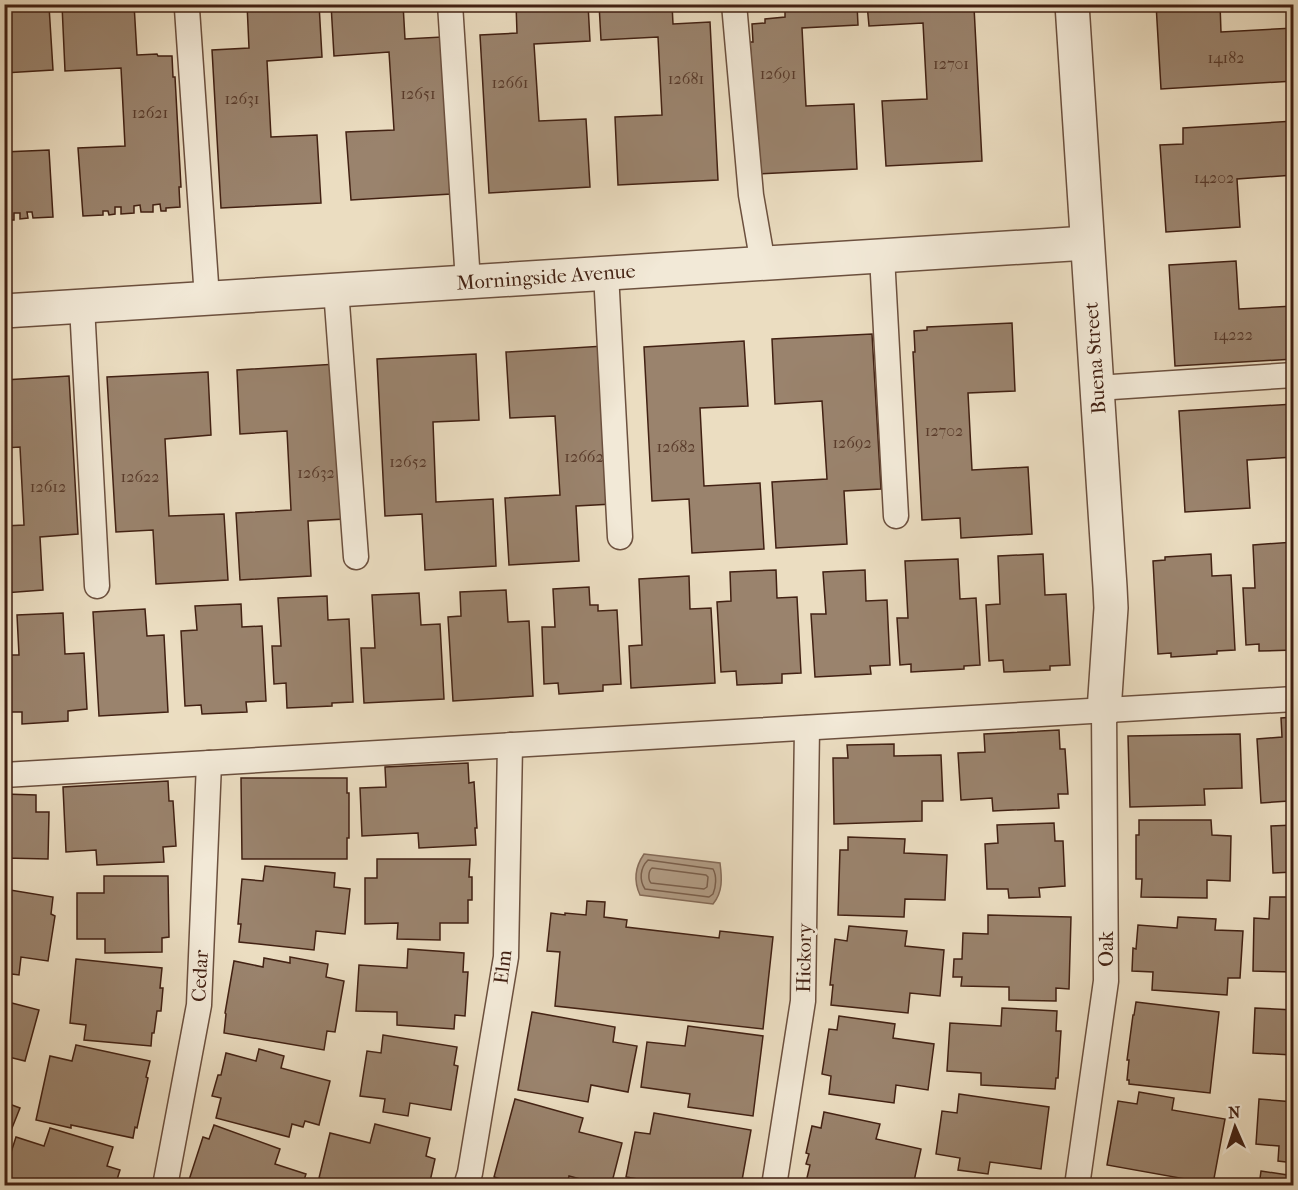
<svg xmlns="http://www.w3.org/2000/svg" width="1298" height="1190" viewBox="0 0 1298 1190" font-family="'IM FELL French Canon',serif">
  <style>
    .water { fill: #b29d86; stroke: #856b58; stroke-width: 1.5 }
    .lines { fill: none; stroke-linecap: round; stroke-linejoin: round }
    .shore { stroke: #7a5f4c; stroke-width: 1.5 }
    .building { fill: #9a836d; stroke: #422113; stroke-width: 1.5 }
    .service-casing { stroke: #6c503e; stroke-width: 27 }
    .minor-casing { stroke: #6c503e; stroke-width: 36 }
    .service { stroke: #f2e9d7; stroke-width: 24 }
    .minor { stroke: #f2e9d7; stroke-width: 33 }
    .labels { text-anchor: middle; dominant-baseline: central; stroke-width: 6; stroke-linejoin: round; paint-order: stroke }
    .number-label { font-size: 16px; fill: #583a2a }
    .street-label { font-size: 20px; fill: #422113; stroke: #f2e9d7 }
  </style>
  <rect width="100%" height="100%" fill="#ebddc1"/>
  <filter id="stains"><feTurbulence type="fractalNoise" baseFrequency=".00333" numOctaves="4"/><feColorMatrix values="0 0 0 0 .2 0 0 0 0 .09 0 0 0 0 .02 0 0 0 .5 -.17"/></filter>
  <radialGradient id="worn" r=".72"><stop offset=".6" stop-color="#630" stop-opacity="0"/><stop offset="1" stop-color="#630" stop-opacity=".3"/></radialGradient>
  <path class="water" d="M644 854 720 863C722 878 723 892 713 904L640 895C633 880 635 867 644 854Z"/>
  <g class="lines">
    <g class="shore">
      <path d="M648 860 713 869C717 876 716 887 713 894L709 897 645 889C639 880 640 868 648 860Z"/>
      <path d="M652 868 706 875 708 877 707 887 704 889 651 883C648 880 648 871 652 868Z"/>
    </g>
  </g>
  <g class="building">
    <polygon points="74,4 134,4 137,55 157,54 158,56 172,56 173,77 175,77 181,187 179,187 180,207 166,208 166,211 161,211 160,204 153,205 153,212 141,212 140,205 134,206 134,213 121,214 121,207 115,207 115,214 109,215 108,211 103,211 103,215 83,216 78,148 125,146 121,68 65,71 62,5"/>
    <polygon points="247,4 319,4 322,57 267,61 271,137 317,135 321,203 221,208 212,50 249,48"/>
    <polygon points="331,4 403,4 405,39 442,37 451,194 351,200 346,132 394,130 389,52 334,56"/>
    <polygon points="516,4 588,4 590,41 534,44 539,121 586,119 590,187 489,193 480,35 517,33"/>
    <polygon points="599,4 672,4 673,24 710,22 718,180 618,185 615,117 662,115 658,37 601,40"/>
    <polygon points="785,4 857,4 858,25 802,28 806,106 854,104 857,169 759,174 756,154 750,42 753,42 752,24 765,23 765,19 785,17"/>
    <polygon points="867,4 937,4 937,9 974,7 982,161 886,166 882,101 927,99 923,23 869,26"/>
    <polygon points="1156,4 1220,4 1221,32 1294,28 1294,81 1161,89"/>
    <polygon points="49,6 53,70 4,73 4,9"/>
    <polygon points="1294,121 1294,175 1237,179 1240,227 1166,232 1160,145 1183,144 1183,128"/>
    <polygon points="49,150 53,217 33,218 32,212 27,212 28,218 20,219 20,213 14,213 14,220 4,220 4,152"/>
    <polygon points="1236,261 1239,309 1294,306 1294,359 1175,366 1169,265"/>
    <polygon points="1012,323 1015,391 968,393 972,470 1028,467 1032,534 961,538 960,518 922,520 913,352 915,352 914,331 927,330 927,327"/>
    <polygon points="872,334 881,489 844,491 847,544 776,548 772,482 827,479 822,401 775,404 772,339"/>
    <polygon points="744,341 748,406 700,408 704,486 760,483 764,549 692,553 689,499 652,501 644,347"/>
    <polygon points="604,346 613,504 576,506 579,561 509,565 505,498 560,495 555,416 510,418 506,352"/>
    <polygon points="476,354 479,420 433,422 436,502 493,499 496,566 425,570 422,514 385,516 377,359"/>
    <polygon points="337,364 345,519 308,521 311,576 240,580 236,513 291,510 287,431 240,434 237,370"/>
    <polygon points="208,372 211,435 165,439 169,516 224,514 228,580 156,584 153,530 116,532 107,377"/>
    <polygon points="69,376 78,534 40,537 43,590 4,593 4,526 24,525 20,447 4,448 4,380"/>
    <polygon points="1294,404 1294,457 1247,460 1250,508 1185,512 1179,411"/>
    <polygon points="1294,542 1294,650 1259,651 1259,644 1246,645 1243,588 1255,588 1253,545"/>
    <polygon points="1043,554 1045,595 1066,594 1070,665 1050,666 1050,670 1004,672 1003,660 989,661 986,605 1000,604 998,556"/>
    <polygon points="1211,554 1212,576 1231,575 1235,650 1217,651 1217,654 1171,657 1171,653 1158,654 1153,561 1165,560 1165,557"/>
    <polygon points="958,559 960,599 976,598 980,665 964,666 964,669 911,672 911,664 900,665 897,618 908,618 905,561"/>
    <polygon points="776,570 777,598 797,597 801,673 782,674 782,683 737,685 736,671 721,672 717,602 731,601 730,572"/>
    <polygon points="865,570 866,601 887,600 890,665 870,666 871,674 815,677 811,614 826,614 823,572"/>
    <polygon points="689,576 690,609 711,608 715,683 631,688 629,646 642,645 639,579"/>
    <polygon points="589,587 590,605 598,605 598,611 617,610 621,684 603,685 603,691 559,694 558,683 544,684 542,627 555,627 553,589"/>
    <polygon points="506,590 508,622 529,621 533,696 453,701 448,617 461,616 460,592"/>
    <polygon points="419,593 421,625 440,624 444,699 364,703 361,648 375,648 372,595"/>
    <polygon points="327,596 328,620 349,619 353,702 332,703 332,706 287,708 286,683 274,684 272,646 281,646 278,598"/>
    <polygon points="241,604 242,627 262,626 266,701 246,702 247,712 202,714 201,705 185,706 181,631 197,630 195,606"/>
    <polygon points="145,609 147,636 164,635 168,712 99,716 93,612"/>
    <polygon points="63,613 65,654 84,653 87,709 68,711 68,721 22,724 22,712 9,712 6,655 19,655 17,615"/>
    <polygon points="1294,717 1294,784 1288,783 1289,801 1261,803 1257,739 1282,737 1281,718"/>
    <polygon points="1059,730 1060,749 1065,749 1068,794 1058,794 1059,808 993,811 992,798 961,800 958,753 985,752 984,734"/>
    <polygon points="1240,734 1242,788 1204,789 1205,805 1130,807 1128,736"/>
    <polygon points="894,744 894,756 941,755 943,801 922,801 922,821 834,824 833,758 848,758 847,745"/>
    <polygon points="468,763 469,783 474,782 477,828 475,828 476,845 419,848 418,833 362,836 360,788 386,787 385,767"/>
    <polygon points="241,778 347,778 347,793 349,793 349,838 347,838 347,859 242,859"/>
    <polygon points="168,781 169,801 173,801 176,846 163,847 164,862 97,865 96,850 66,852 63,787"/>
    <polygon points="4,794 36,795 36,812 49,812 48,859 5,858 5,876"/>
    <polygon points="1139,820 1211,820 1212,835 1231,836 1230,881 1207,880 1207,898 1141,897 1142,879 1136,879 1136,835 1139,835"/>
    <polygon points="1054,823 1055,841 1063,841 1065,886 1039,888 1040,897 1009,898 1008,889 987,889 985,844 998,843 997,825"/>
    <polygon points="1294,825 1294,872 1273,873 1271,826"/>
    <polygon points="848,837 905,839 904,853 947,855 945,900 905,899 904,917 838,915 840,850 848,850"/>
    <polygon points="377,859 470,859 469,877 472,877 472,900 468,900 468,923 440,923 440,940 397,939 398,923 365,924 365,878 377,878"/>
    <polygon points="265,866 335,873 334,887 350,889 345,934 316,931 314,950 239,942 241,924 238,924 242,879 263,881"/>
    <polygon points="104,876 168,876 169,937 162,938 162,952 105,953 105,939 77,939 77,893 104,893"/>
    <polygon points="4,889 53,897 51,914 55,916 48,961 21,957 19,975 4,973"/>
    <polygon points="1270,897 1294,897 1294,972 1253,971 1254,918 1269,919"/>
    <polygon points="587,901 605,902 604,917 627,920 626,927 719,938 720,931 773,937 763,1029 555,1006 560,952 547,951 551,913 565,915 565,913 586,915"/>
    <polygon points="988,915 1071,917 1069,989 1056,988 1056,1001 1009,1000 1009,987 961,986 962,977 953,977 954,959 962,959 963,933 988,934"/>
    <polygon points="1178,917 1216,919 1215,930 1243,931 1240,978 1228,978 1227,995 1152,990 1153,972 1132,971 1133,948 1136,949 1138,925 1177,928"/>
    <polygon points="849,926 907,931 905,946 944,950 940,996 910,993 908,1013 831,1005 833,985 830,985 835,939 847,941"/>
    <polygon points="408,949 464,953 463,972 468,972 465,1016 455,1015 454,1029 397,1025 397,1012 356,1011 359,965 407,968"/>
    <polygon points="290,957 328,964 326,977 344,981 335,1032 327,1031 324,1050 224,1033 226,1014 225,1013 234,961 263,967 264,958 290,963"/>
    <polygon points="76,959 162,968 160,988 163,988 161,1011 157,1011 154,1033 152,1033 151,1046 84,1040 86,1025 70,1023"/>
    <polygon points="4,1001 39,1010 25,1061 5,1056 4,1058"/>
    <polygon points="1136,1002 1219,1012 1210,1093 1129,1084 1129,1080 1127,1080 1129,1060 1127,1060 1133,1015 1134,1015"/>
    <polygon points="1002,1008 1057,1011 1056,1031 1061,1031 1058,1078 1056,1078 1055,1089 981,1085 981,1073 947,1071 950,1023 1001,1026"/>
    <polygon points="1255,1008 1294,1010 1294,1070 1292,1070 1292,1055 1253,1053"/>
    <polygon points="532,1012 615,1027 613,1042 637,1046 628,1092 591,1085 588,1102 518,1090"/>
    <polygon points="839,1016 895,1024 893,1038 934,1044 928,1090 896,1085 894,1103 829,1094 831,1076 822,1074 829,1029 837,1030"/>
    <polygon points="688,1026 763,1036 753,1116 688,1107 690,1094 641,1087 647,1042 685,1046"/>
    <polygon points="383,1035 457,1047 454,1065 458,1066 451,1110 410,1103 408,1116 383,1112 385,1099 360,1096 367,1051 381,1053"/>
    <polygon points="76,1045 150,1061 146,1077 148,1078 137,1128 135,1127 133,1138 71,1125 71,1128 36,1120 50,1056 72,1061"/>
    <polygon points="259,1049 284,1056 281,1068 330,1081 319,1125 305,1121 303,1127 292,1124 289,1137 216,1118 221,1098 212,1096 218,1075 221,1075 226,1053 256,1061"/>
    <polygon points="1139,1092 1174,1098 1172,1110 1225,1119 1213,1184 1107,1165 1118,1101 1137,1104"/>
    <polygon points="959,1094 1049,1107 1041,1169 990,1162 988,1174 958,1170 960,1158 936,1154 942,1111 957,1113"/>
    <polygon points="515,1099 583,1118 579,1132 622,1143 611,1186 606,1186 569,1176 567,1186 525,1186 494,1177"/>
    <polygon points="1259,1099 1294,1102 1294,1163 1278,1161 1279,1146 1256,1144"/>
    <polygon points="4,1102 20,1108 4,1148"/>
    <polygon points="824,1112 880,1124 876,1139 921,1149 913,1186 901,1186 883,1182 882,1186 823,1186 806,1182 810,1165 806,1164 809,1154 806,1153 812,1126 821,1128"/>
    <polygon points="654,1113 751,1130 741,1186 661,1186 661,1183 626,1177 635,1132 650,1134"/>
    <polygon points="375,1124 430,1138 426,1156 435,1159 429,1186 350,1186 319,1178 330,1133 370,1143"/>
    <polygon points="214,1125 280,1149 275,1164 306,1174 302,1186 195,1186 197,1182 189,1180 203,1137 209,1139"/>
    <polygon points="50,1128 113,1147 107,1166 120,1170 115,1186 16,1186 4,1182 4,1174 16,1137 44,1146"/>
    <polygon points="1261,1171 1294,1176 1294,1186 1259,1186"/>
  </g>
  <g class="lines">
    <defs>
      <g id="service">
        <polyline points="450,4 468,282"/>
        <polyline points="734,4 751,195 763,264"/>
        <polyline points="187,9 207,298"/>
        <polyline points="882,256 896,516"/>
        <polyline points="606,273 620,537"/>
        <polyline points="336,290 356,557"/>
        <polyline points="82,306 97,586"/>
        <polyline points="1097,388 1294,375"/>
        <polyline points="4,775 1294,699"/>
        <polyline points="165,1186 199,1005 209,763"/>
        <polyline points="466,1186 470,1173 506,957 510,745"/>
        <polyline points="774,1186 803,1001 807,728"/>
        <polyline points="1077,1186 1106,981 1104,711"/>
      </g>
      <g id="minor">
        <polyline points="1072,4 1110,587 1111,608 1104,711"/>
        <polyline points="4,311 1087,243"/>
      </g>
    </defs>
    <use href="#service" class="service-casing"/>
    <use href="#minor" class="minor-casing"/>
    <use href="#service" class="service"/>
    <use href="#minor" class="minor"/>
  </g>
  <g class="labels">
    <g class="number-label">
      <text x="1226" y="57">14182</text>
      <text x="951" y="63">12701</text>
      <text x="778" y="73">12691</text>
      <text x="686" y="78">12681</text>
      <text x="510" y="82">12661</text>
      <text x="418" y="93">12651</text>
      <text x="242" y="98">12631</text>
      <text x="150" y="112">12621</text>
      <text x="1214" y="177">14202</text>
      <text x="1233" y="334">14222</text>
      <text x="944" y="430">12702</text>
      <text x="852" y="442">12692</text>
      <text x="676" y="446">12682</text>
      <text x="584" y="456">12662</text>
      <text x="408" y="461">12652</text>
      <text x="316" y="472">12632</text>
      <text x="140" y="476">12622</text>
      <text x="48" y="486">12612</text>
    </g>
    <g class="street-label">
      <text transform="translate(546 277) rotate(-4)">Morningside Avenue</text>
      <text transform="translate(1095 358) rotate(-94)">Buena Street</text>
      <text transform="translate(1106 949) rotate(-90)">Oak</text>
      <text transform="translate(804 958) rotate(-89)">Hickory</text>
      <text transform="translate(503 967) rotate(-83)">Elm</text>
      <text transform="translate(200 976) rotate(-87)">Cedar</text>
    </g>
  </g>
  <rect width="1298" height="1190" fill="none" stroke="#ebddc1" stroke-width="24"/>
  <rect x="6" y="6" width="1286" height="1178" fill="none" stroke="#422113" stroke-width="3"/>
  <rect x="12" y="12" width="1274" height="1166" fill="none" stroke="#422113" stroke-width="1.5"/>
  <g transform="translate(1235 1127) rotate(357)" stroke="#f2e9d7" stroke-width="4.5" paint-order="stroke">
  <path d="M0-4.5L10 22L0 15L-10 22Z" fill="#422113"/>
  <text y="-9" font-size="16" font-weight="bold" text-anchor="middle" fill="#422113">N</text>
  </g>
  <rect width="100%" height="100%" filter="url(#stains)"/>
  <rect width="100%" height="100%" fill="url(#worn)"/>
</svg>
